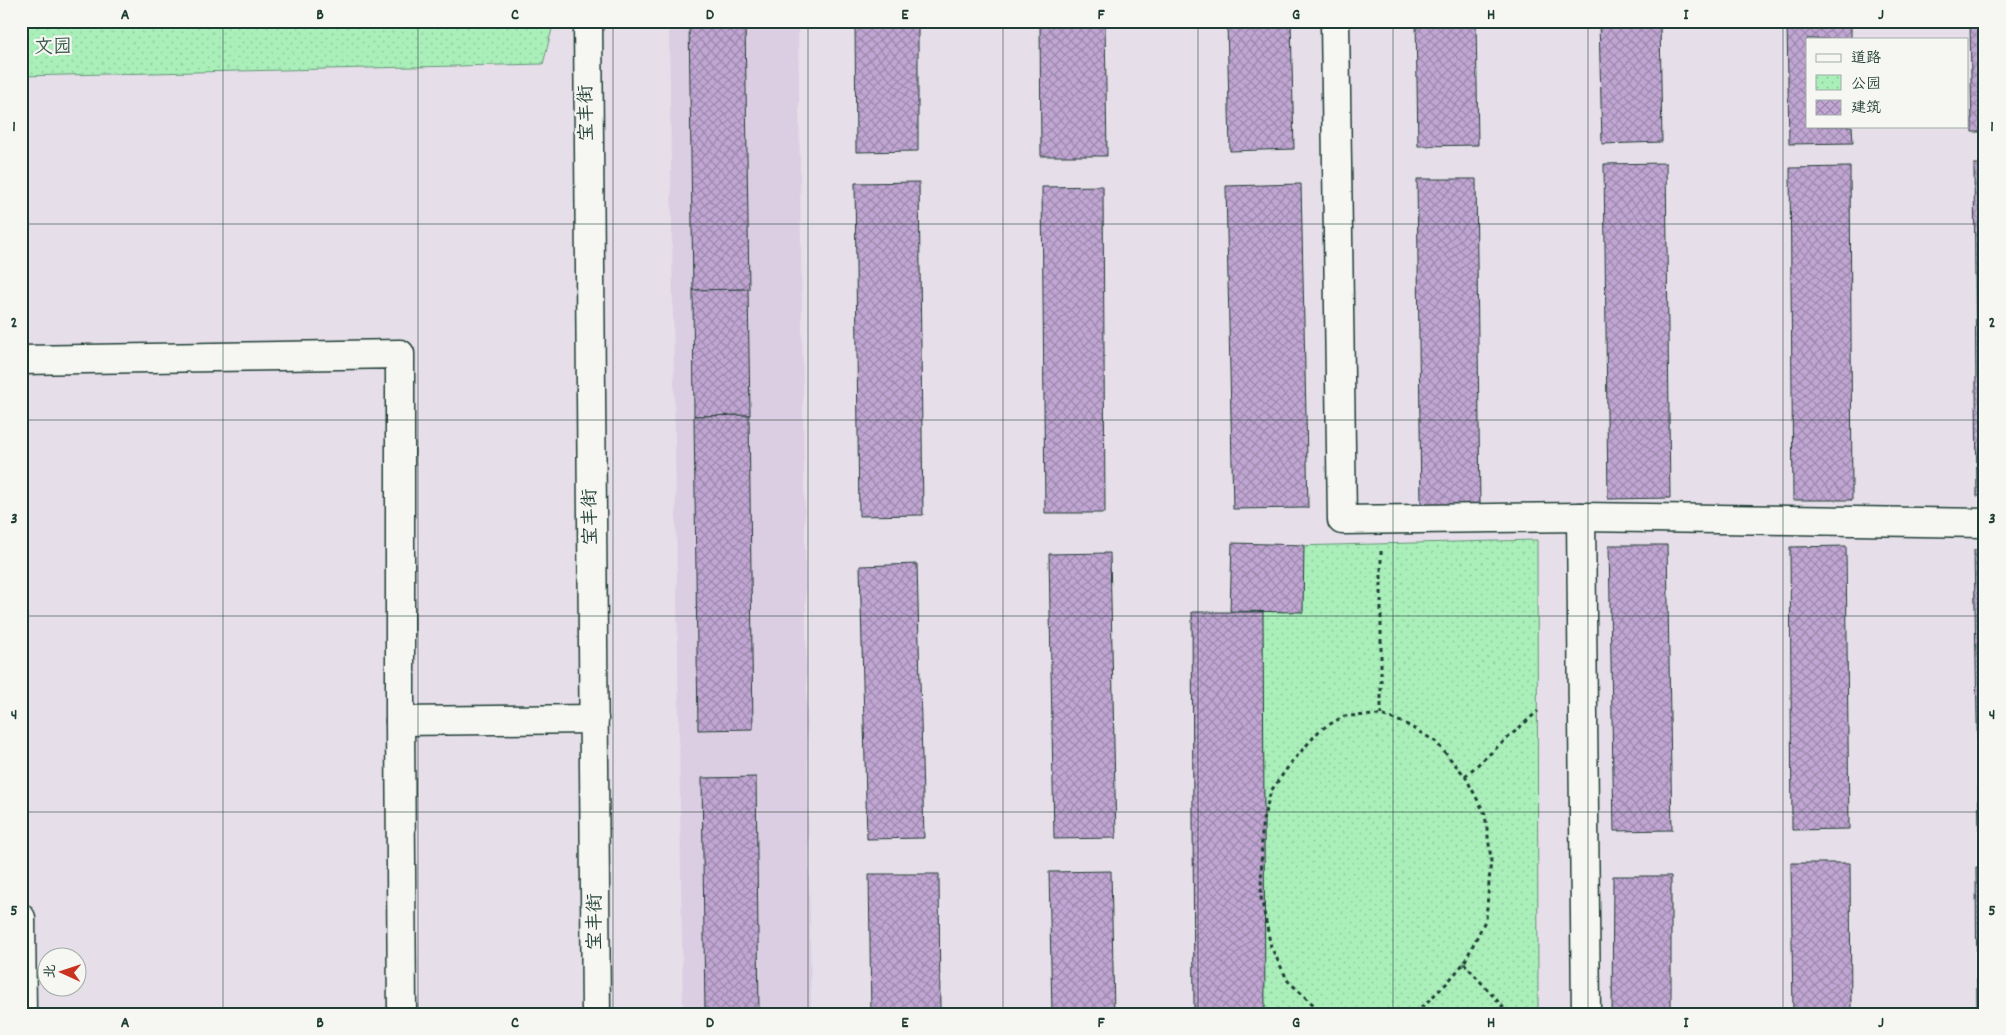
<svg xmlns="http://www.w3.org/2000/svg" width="2006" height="1035" viewBox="0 0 2006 1035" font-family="Dekko,'LXGW WenKai TC',sans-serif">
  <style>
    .built { fill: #dbcde2 }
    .park { fill: url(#park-dots); stroke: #649677 }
    .building { fill: url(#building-cross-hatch); stroke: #1f3d34 }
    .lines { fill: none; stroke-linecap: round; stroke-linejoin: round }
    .minor-casing { stroke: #1f3d34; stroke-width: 31 }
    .tertiary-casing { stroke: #1f3d34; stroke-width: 31 }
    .path { stroke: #1f3d34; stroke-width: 3; stroke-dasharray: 4 4; stroke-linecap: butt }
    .minor { stroke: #f6f6f2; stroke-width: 28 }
    .tertiary { stroke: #f6f6f2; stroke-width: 28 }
    .grid { fill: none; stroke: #1f3d34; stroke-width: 1; stroke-opacity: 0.55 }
    .labels { text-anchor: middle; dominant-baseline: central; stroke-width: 4.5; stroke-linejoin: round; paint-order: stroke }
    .park-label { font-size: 19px; fill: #345848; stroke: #f6f6f2 }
    .street-label { font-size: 19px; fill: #1f3d34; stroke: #f6f6f2 }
    .neatline { fill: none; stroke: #1f3d34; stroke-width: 2 }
    .grid-label { font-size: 16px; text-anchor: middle; font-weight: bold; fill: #1f3d34 }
  </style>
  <defs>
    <pattern id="park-dots" width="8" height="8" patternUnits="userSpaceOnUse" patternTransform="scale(1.25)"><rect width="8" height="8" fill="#aaefba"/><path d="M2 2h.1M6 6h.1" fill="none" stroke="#92cea0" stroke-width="1.8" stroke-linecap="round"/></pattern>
    <pattern id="building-cross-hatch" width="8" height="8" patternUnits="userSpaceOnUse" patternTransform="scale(1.25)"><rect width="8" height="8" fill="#c1a6d3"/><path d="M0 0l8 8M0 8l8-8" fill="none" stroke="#9c88ac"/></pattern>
  </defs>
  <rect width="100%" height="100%" fill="#e6dee9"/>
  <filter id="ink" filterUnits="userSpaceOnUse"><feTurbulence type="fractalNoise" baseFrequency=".02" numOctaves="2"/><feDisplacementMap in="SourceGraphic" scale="10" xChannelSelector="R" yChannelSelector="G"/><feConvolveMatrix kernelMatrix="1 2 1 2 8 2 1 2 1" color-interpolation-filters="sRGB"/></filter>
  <g filter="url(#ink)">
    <polygon class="built" points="669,21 798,21 811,1014 683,1014"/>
    <g class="park">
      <polygon points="21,21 554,21 543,64 21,76"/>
      <polygon points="1537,540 1538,1014 1215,1014 1251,617 1253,547"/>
    </g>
    <g class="building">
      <polygon points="689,21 745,21 749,289 693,290"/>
      <polygon points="855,21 918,21 918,151 856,152"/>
      <polygon points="1040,21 1105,21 1107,156 1041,156"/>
      <polygon points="1227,21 1291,21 1294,149 1230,151"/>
      <polygon points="1416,21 1476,21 1478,145 1418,146"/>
      <polygon points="1599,21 1660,21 1662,142 1602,144"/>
      <polygon points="1787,21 1851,21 1851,39 1807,39 1807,126 1852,126 1853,143 1789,144"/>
      <polygon points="1970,21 1985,21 1985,132 1972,132"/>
      <polygon points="1666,163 1670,498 1608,499 1604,164"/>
      <polygon points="1974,164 1985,164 1985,496 1977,496"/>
      <polygon points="1850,167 1852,500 1793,500 1790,168"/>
      <polygon points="1417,179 1476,179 1480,505 1421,506"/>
      <polygon points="919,182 923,515 859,516 855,183"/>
      <polygon points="1301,184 1308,508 1233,509 1226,186"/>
      <polygon points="1103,186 1105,513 1045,513 1042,187"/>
      <polygon points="748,289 750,415 694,416 693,290"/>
      <polygon points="749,415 753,729 698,730 694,416"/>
      <polygon points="1232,543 1304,545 1303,612 1230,611"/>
      <polygon points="1609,545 1667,545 1672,830 1614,831"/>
      <polygon points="1846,546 1849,829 1792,830 1790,547"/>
      <polygon points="1985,549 1985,830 1979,830 1974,550"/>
      <polygon points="1110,553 1116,838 1054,839 1049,554"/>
      <polygon points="917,564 924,838 867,839 860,566"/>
      <polygon points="1192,612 1263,612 1265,1014 1194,1014"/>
      <polygon points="756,777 759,1014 705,1014 702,778"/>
      <polygon points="1791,863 1850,863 1851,1014 1793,1014"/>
      <polygon points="1976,867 1985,867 1985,1014 1977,1014"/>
      <polygon points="1111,871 1114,1014 1052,1014 1049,872"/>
      <polygon points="869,874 939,874 940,1014 871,1014"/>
      <polygon points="1613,876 1671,876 1671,1014 1612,1014"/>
    </g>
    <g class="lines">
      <defs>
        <g id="minor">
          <polyline points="1335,21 1342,520 1581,517 1985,523"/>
          <polyline points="21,360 400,354 400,721 402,1014"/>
          <polyline points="1581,517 1586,1014"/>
          <polyline points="400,721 594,719"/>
          <polyline points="21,918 22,1014"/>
        </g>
        <polyline id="tertiary" points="588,21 596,1014"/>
      </defs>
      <use href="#minor" class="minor-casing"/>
      <use href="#tertiary" class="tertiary-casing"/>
      <g class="path">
        <polyline points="240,21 260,24 273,21"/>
        <polyline points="1381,715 1381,548"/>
        <polyline points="1465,776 1538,711"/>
        <polyline points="1464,963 1509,1014"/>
        <polyline points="1326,1014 1319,1010 1288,981 1271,947 1261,897 1262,824 1271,791 1291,763 1320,730 1344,716 1381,715 1404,723 1435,741 1465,776 1485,814 1491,859 1486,919 1464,963 1447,983 1424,1005 1410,1014"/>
      </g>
      <use href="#minor" class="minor"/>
      <use href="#tertiary" class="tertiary"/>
    </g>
  </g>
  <path class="grid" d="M223 21V1014M418 21V1014M613 21V1014M808 21V1014M1003 21V1014M1198 21V1014M1393 21V1014M1588 21V1014M1783 21V1014M21 224H1985M21 420H1985M21 616H1985M21 812H1985"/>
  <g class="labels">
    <g class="park-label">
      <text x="53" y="48">文园</text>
    </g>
    <g class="street-label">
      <text transform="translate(588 113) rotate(-91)">宝丰街</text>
      <text transform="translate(592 517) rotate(-91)">宝丰街</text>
      <text transform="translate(596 922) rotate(-90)">宝丰街</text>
    </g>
  </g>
  <rect width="2006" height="1035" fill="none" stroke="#f6f6f2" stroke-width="55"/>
  <rect x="1806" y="38" width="162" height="90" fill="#f6f6f2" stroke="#a0aca6"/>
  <rect x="1816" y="54" width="25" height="8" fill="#f6f6f2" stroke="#a0aca6"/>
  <text x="1851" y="62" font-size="15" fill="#1f3d34">道路</text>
  <rect x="1816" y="75" width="25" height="15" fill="url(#park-dots)" stroke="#a0aca6"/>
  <text x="1851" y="88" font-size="15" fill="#1f3d34">公园</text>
  <rect x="1816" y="100" width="25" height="15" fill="url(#building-cross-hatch)" stroke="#a0aca6"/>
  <text x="1851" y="112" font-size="15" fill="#1f3d34">建筑</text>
  <g transform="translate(62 972) rotate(273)"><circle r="24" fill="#f6f6f2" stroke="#a0aca6"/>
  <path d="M0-4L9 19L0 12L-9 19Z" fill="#c8321e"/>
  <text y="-8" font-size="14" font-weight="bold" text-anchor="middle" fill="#1f3d34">北</text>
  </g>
  <rect x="28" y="28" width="1950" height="980" class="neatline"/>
  <g class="grid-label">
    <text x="125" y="19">A</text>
    <text x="320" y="19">B</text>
    <text x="515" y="19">C</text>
    <text x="710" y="19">D</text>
    <text x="905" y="19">E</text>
    <text x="1101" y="19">F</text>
    <text x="1296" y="19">G</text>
    <text x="1491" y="19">H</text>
    <text x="1686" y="19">I</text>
    <text x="1881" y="19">J</text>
    <text x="14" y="131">1</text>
    <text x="1992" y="131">1</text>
    <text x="14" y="327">2</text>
    <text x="1992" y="327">2</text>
    <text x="14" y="523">3</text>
    <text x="1992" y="523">3</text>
    <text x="14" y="719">4</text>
    <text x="1992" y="719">4</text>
    <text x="14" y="915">5</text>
    <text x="1992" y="915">5</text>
    <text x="125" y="1027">A</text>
    <text x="320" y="1027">B</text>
    <text x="515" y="1027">C</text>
    <text x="710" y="1027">D</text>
    <text x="905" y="1027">E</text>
    <text x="1101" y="1027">F</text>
    <text x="1296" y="1027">G</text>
    <text x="1491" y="1027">H</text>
    <text x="1686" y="1027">I</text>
    <text x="1881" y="1027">J</text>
  </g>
</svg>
